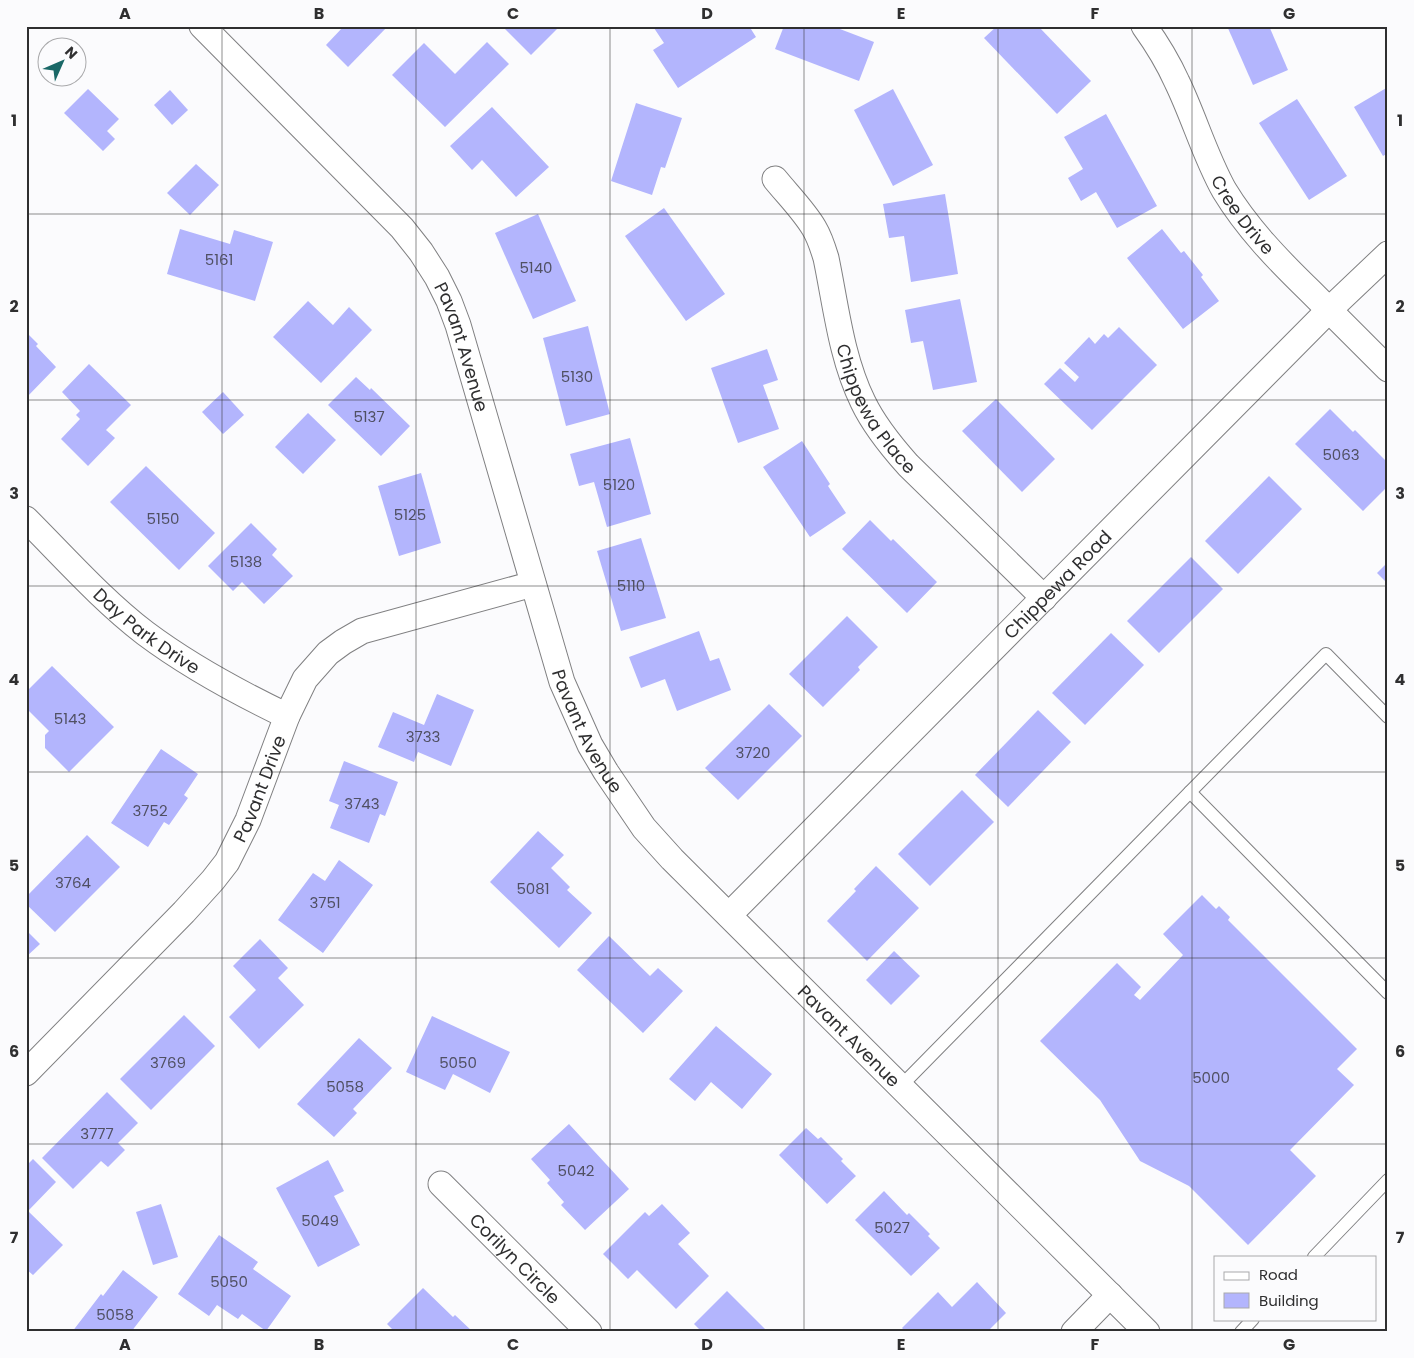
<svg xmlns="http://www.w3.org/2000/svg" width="1414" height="1358" viewBox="0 0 1414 1358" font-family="Poppins,sans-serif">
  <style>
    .building { fill: #b3b5fd }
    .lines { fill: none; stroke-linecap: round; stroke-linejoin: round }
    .lane-casing { stroke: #808082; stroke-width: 14 }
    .street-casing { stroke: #808082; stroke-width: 27 }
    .lane { stroke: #fff; stroke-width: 12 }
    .street { stroke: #fff; stroke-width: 25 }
    .grid { fill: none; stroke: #2f2f30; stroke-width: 1; stroke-opacity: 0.55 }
    .labels { text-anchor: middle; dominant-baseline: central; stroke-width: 4.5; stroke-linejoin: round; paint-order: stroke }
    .number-label { font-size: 15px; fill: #505063 }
    .street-label { font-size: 18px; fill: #2f2f30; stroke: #fbfbfd }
    .neatline { fill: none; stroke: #2f2f30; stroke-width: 2 }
    .grid-label { font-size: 16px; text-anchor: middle; font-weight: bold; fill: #2f2f30 }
  </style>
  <rect width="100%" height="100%" fill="#fbfbfd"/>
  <g class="building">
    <polygon points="344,26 388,26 348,67 326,45"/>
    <polygon points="502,26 558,26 559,27 531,55"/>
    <polygon points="658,26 749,26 756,37 678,88 653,50 664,43 654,28"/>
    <polygon points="784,26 832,26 874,42 859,81 775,49"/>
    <polygon points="997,26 1038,26 1091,81 1057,114 984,38"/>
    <polygon points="1227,26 1269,26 1288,70 1253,85"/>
    <polygon points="487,42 509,64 445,127 392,75 424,43 455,74"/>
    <polygon points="1388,87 1388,153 1383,156 1354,107"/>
    <polygon points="88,89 119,119 107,131 115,139 103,151 64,113"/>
    <polygon points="893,89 933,165 893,186 854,110"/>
    <polygon points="170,90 188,110 172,125 154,105"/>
    <polygon points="1297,99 1347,176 1309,200 1259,123"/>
    <polygon points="636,103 682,118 665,168 661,167 652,195 611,181"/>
    <polygon points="492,107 549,167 516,197 482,160 472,170 450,146"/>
    <polygon points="1106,114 1157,206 1117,228 1096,192 1081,201 1068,178 1083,169 1064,137"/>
    <polygon points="196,164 219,185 190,215 167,193"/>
    <polygon points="945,194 958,274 911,282 904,236 889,238 883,204"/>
    <polygon points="664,208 725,294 686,321 625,236"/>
    <polygon points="538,214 576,301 533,319 495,233"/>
    <polygon points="180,229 230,244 234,230 273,242 255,301 167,274"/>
    <polygon points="1162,229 1181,253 1184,251 1203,275 1201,277 1219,301 1183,329 1127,258"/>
    <polygon points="960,299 977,382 933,390 923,341 911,343 905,310"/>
    <polygon points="308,301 333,325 349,307 372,330 321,383 273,337"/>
    <polygon points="588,326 610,414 566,426 543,338"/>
    <polygon points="1119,327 1157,365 1092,430 1044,384 1060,368 1075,382 1079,377 1064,363 1089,337 1095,344 1104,334 1108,338"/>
    <polygon points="26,332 38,344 36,346 56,367 26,398"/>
    <polygon points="767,349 778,380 763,385 779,429 738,443 711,368"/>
    <polygon points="89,364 131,405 106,430 115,438 88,466 61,439 80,419 76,415 80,411 62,392"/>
    <polygon points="356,377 370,390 371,388 410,426 381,456 328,405"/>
    <polygon points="223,392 244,415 223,434 202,412"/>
    <polygon points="996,399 1055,459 1022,492 962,431"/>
    <polygon points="1330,409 1353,432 1355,430 1388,463 1388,486 1363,511 1295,444"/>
    <polygon points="308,413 336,440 303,474 275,447"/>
    <polygon points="630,438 651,514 607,527 594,482 579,486 570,454"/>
    <polygon points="802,441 830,484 828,486 846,513 810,537 763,467"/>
    <polygon points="146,466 215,533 179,570 110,502"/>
    <polygon points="421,473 441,543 399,556 378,486"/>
    <polygon points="1269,476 1302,509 1238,574 1205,541"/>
    <polygon points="870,520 891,541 893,539 937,582 907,613 842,549"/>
    <polygon points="251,523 277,549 272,555 293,576 264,604 242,582 233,591 208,566"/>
    <polygon points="641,538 666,618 621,631 597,551"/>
    <polygon points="1191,557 1223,589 1159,653 1127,621"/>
    <polygon points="1388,562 1388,584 1377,573"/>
    <polygon points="847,616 878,647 858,667 860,670 823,707 789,674"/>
    <polygon points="699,631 710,661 719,658 731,690 677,711 665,679 641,688 629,657"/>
    <polygon points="1111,633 1144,665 1085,725 1052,693"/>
    <polygon points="52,666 114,727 69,772 45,748 45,735 49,731 26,708 26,692"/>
    <polygon points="437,694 474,710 451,766 418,752 414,762 378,747 393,712 424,725"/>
    <polygon points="769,704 802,736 738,800 705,768"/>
    <polygon points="1038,710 1071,742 1008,807 975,775"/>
    <polygon points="161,749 198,774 184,795 188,798 169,825 164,822 148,847 111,823"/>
    <polygon points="344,761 398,782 385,816 380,814 369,843 330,828 339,805 329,801"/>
    <polygon points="962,790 994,822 930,886 898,854"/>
    <polygon points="538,831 564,855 551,868 570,887 567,890 592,913 559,948 490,882"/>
    <polygon points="87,835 120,867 55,932 26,904 26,897"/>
    <polygon points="339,860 373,885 323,953 278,920 313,873 325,881"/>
    <polygon points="876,866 919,908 867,961 827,921 856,891 854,889"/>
    <polygon points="1202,895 1216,909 1219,906 1230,917 1228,920 1357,1049 1337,1069 1354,1085 1290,1150 1316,1176 1248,1245 1189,1186 1140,1161 1100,1100 1040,1041 1117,963 1141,987 1134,995 1140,1000 1183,955 1163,934"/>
    <polygon points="26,930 40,944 26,957"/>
    <polygon points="609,936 650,976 658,968 683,991 643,1033 577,970"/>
    <polygon points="260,939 288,968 278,978 304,1005 259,1049 229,1017 256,990 233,966"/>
    <polygon points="894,951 920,976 891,1005 866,980"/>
    <polygon points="184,1015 215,1046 151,1110 120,1079"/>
    <polygon points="432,1016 510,1052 490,1093 453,1074 445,1090 406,1072"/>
    <polygon points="716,1026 772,1074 742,1109 711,1082 695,1101 669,1079"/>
    <polygon points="359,1038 392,1068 353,1109 357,1113 334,1137 297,1104"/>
    <polygon points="107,1092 138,1123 118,1143 125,1150 108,1167 101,1161 73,1189 42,1158"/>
    <polygon points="569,1124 629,1189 585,1230 561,1205 564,1202 547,1183 550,1180 531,1159"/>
    <polygon points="806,1128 818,1139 821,1137 843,1159 841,1161 856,1176 827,1204 779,1155"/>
    <polygon points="33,1159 56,1182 28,1211 63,1245 33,1275 26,1269 26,1166"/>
    <polygon points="328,1160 344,1191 334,1196 360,1245 318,1267 276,1188"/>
    <polygon points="884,1191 907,1215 909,1213 930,1234 928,1236 940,1248 911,1276 855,1220"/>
    <polygon points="161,1204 178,1257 153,1265 136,1212"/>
    <polygon points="662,1204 690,1233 678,1244 709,1276 676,1309 637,1270 628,1279 603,1254 645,1212 649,1216"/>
    <polygon points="219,1235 258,1262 253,1269 291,1296 266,1331 242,1314 238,1319 217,1305 209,1316 178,1294"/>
    <polygon points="123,1270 158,1297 131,1332 72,1332 101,1294 103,1296"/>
    <polygon points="977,1282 1006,1313 987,1332 906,1332 902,1328 938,1292 952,1307"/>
    <polygon points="423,1288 453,1317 455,1315 473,1332 395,1332 387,1324"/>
    <polygon points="727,1291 768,1332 702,1332 694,1324"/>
  </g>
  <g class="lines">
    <defs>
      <g id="lane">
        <polyline points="1190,792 1326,654 1388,717"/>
        <polyline points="901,1086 1190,792 1388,993"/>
        <polyline points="1314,1257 1388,1180"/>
        <polyline points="1241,1332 1253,1319"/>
      </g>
      <g id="street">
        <path id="s1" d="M202 26 402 228 421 252 437 277 449 301 458 325 562 682 590 745 606 772 644 828 672 859 1147 1332"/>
        <path id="s2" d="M1144 26C1157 44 1168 62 1177 82 1194 117 1205 156 1224 190 1247 228 1278 260 1310 291 1336 317 1362 343 1388 369"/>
        <path id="s3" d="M775 179C788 195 804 211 814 228 820 238 823 248 826 258 836 306 841 357 863 402 874 425 891 446 908 465L1044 598"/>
        <path id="s4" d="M26 519C65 558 102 600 145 633 189 666 237 692 287 716"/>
        <path id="s5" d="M729 915 1329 310 1388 254"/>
        <path id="s6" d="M26 1073 184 912 213 880 227 862 248 820 287 716 305 679 328 653 343 642 362 631 533 584"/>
        <path id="s7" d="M441 1184 589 1332"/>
        <polyline points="1074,1332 1110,1295"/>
      </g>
    </defs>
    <use href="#lane" class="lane-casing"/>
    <use href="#street" class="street-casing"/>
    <use href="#lane" class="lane"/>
    <use href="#street" class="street"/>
  </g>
  <path class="grid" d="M222 26V1332M416 26V1332M610 26V1332M804 26V1332M998 26V1332M1192 26V1332M26 214H1388M26 400H1388M26 586H1388M26 772H1388M26 958H1388M26 1144H1388"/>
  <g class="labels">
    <g class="number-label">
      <text x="219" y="259">5161</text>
      <text x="536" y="267">5140</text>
      <text x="577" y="376">5130</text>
      <text x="369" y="416">5137</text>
      <text x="1341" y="454">5063</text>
      <text x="619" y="484">5120</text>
      <text x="410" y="514">5125</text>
      <text x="163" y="518">5150</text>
      <text x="246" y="561">5138</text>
      <text x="631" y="585">5110</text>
      <text x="70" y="718">5143</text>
      <text x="423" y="736">3733</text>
      <text x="753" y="752">3720</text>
      <text x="362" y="803">3743</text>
      <text x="150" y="810">3752</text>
      <text x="73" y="882">3764</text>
      <text x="533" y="888">5081</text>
      <text x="325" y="902">3751</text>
      <text x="168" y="1062">3769</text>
      <text x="458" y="1062">5050</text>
      <text x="1211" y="1077">5000</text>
      <text x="345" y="1086">5058</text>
      <text x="97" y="1133">3777</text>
      <text x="576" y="1170">5042</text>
      <text x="320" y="1220">5049</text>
      <text x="892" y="1227">5027</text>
      <text x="229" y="1281">5050</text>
      <text x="115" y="1314">5058</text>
    </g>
    <g class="street-label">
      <text stroke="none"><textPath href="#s2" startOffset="214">Cree Drive</textPath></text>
      <text stroke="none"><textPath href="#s1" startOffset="419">Pavant Avenue</textPath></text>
      <text stroke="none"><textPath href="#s3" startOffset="256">Chippewa Place</textPath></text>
      <text stroke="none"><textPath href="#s5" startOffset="466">Chippewa Road</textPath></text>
      <text stroke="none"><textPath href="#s4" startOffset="165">Day Park Drive</textPath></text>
      <text stroke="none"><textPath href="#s1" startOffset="824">Pavant Avenue</textPath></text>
      <text stroke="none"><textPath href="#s6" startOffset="372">Pavant Drive</textPath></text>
      <text stroke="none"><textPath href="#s1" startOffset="1229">Pavant Avenue</textPath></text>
      <text stroke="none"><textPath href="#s7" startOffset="105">Corilyn Circle</textPath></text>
    </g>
  </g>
  <rect width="1414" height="1358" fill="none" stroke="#fbfbfd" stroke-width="55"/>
  <rect x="1214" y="1256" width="162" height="65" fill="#fbfbfd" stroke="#a9a9ab"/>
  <rect x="1224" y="1272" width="25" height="8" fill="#ffffff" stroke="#a9a9ab"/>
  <text x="1259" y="1280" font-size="15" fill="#2f2f30">Road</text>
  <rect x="1224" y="1293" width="25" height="15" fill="#b3b5fd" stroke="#a9a9ab"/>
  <text x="1259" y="1306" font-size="15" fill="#2f2f30">Building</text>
  <g transform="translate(62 62) rotate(45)"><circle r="24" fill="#fbfbfd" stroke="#a9a9ab"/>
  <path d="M0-4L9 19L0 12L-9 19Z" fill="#1a6867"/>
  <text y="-8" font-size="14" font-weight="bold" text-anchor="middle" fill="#2f2f30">N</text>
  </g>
  <rect x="28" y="28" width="1358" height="1302" class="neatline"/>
  <g class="grid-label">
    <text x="125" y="19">A</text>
    <text x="319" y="19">B</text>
    <text x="513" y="19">C</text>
    <text x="707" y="19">D</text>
    <text x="901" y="19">E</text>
    <text x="1095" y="19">F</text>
    <text x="1289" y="19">G</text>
    <text x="14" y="126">1</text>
    <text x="1400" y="126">1</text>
    <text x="14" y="312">2</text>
    <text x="1400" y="312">2</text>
    <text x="14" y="499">3</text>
    <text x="1400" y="499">3</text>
    <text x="14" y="685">4</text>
    <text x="1400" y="685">4</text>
    <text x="14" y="871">5</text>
    <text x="1400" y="871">5</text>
    <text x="14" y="1057">6</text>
    <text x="1400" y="1057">6</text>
    <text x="14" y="1243">7</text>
    <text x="1400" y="1243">7</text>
    <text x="125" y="1350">A</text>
    <text x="319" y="1350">B</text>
    <text x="513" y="1350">C</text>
    <text x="707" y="1350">D</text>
    <text x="901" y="1350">E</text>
    <text x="1095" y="1350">F</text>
    <text x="1289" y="1350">G</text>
  </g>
</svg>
